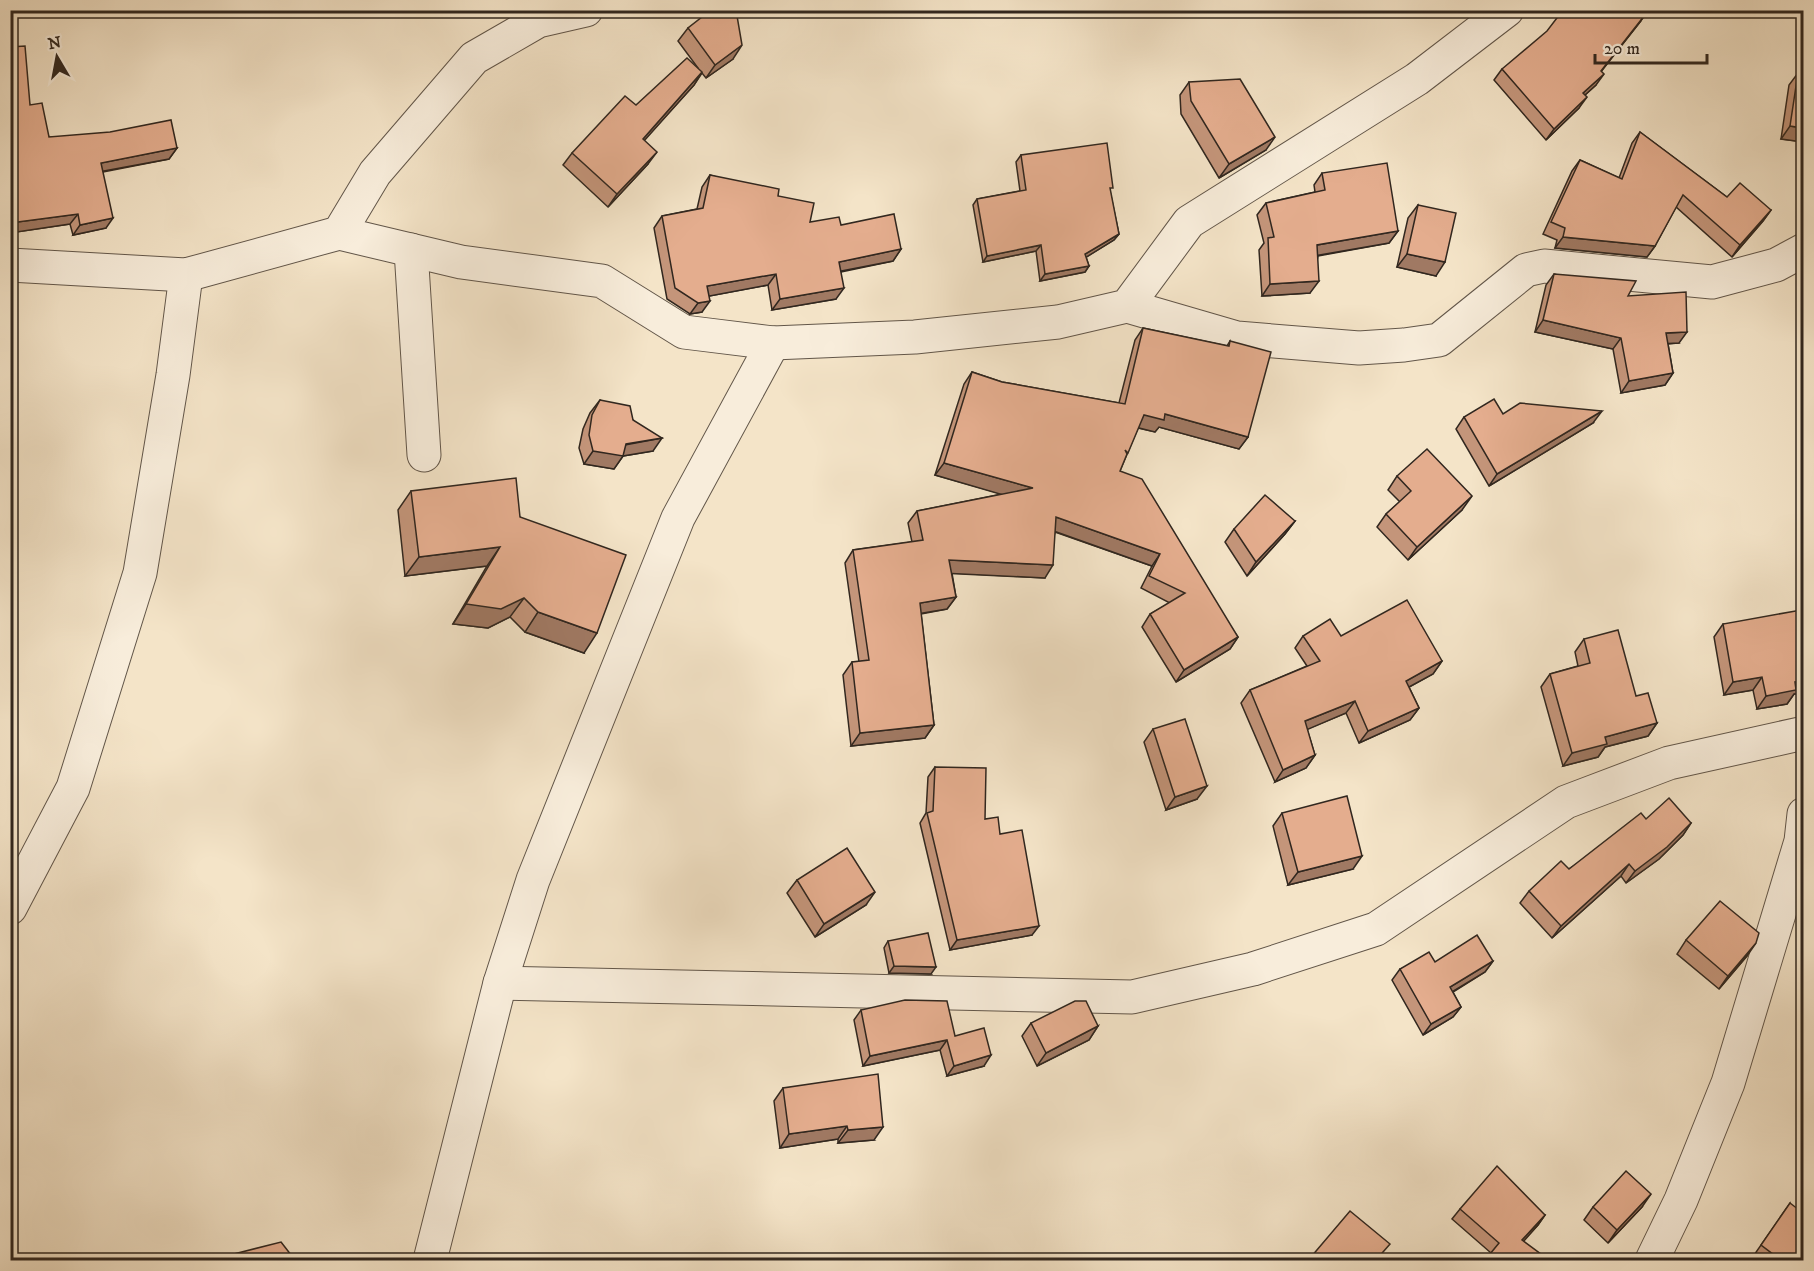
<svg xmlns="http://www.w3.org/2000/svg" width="1814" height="1271" viewBox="0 0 1814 1271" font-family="'IM FELL DW Pica',serif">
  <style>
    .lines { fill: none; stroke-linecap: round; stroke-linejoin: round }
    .minor-casing { stroke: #625649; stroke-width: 35 }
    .minor { stroke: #f8eddb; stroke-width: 33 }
    .wall { fill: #c4957a; stroke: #31271f; stroke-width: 1.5 }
    .shaded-wall { fill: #a07963; stroke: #31271f; stroke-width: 1.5 }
    .building { fill: #e4ad8e; stroke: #31271f; stroke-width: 1.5 }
  </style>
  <rect width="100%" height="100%" fill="#f4e4c8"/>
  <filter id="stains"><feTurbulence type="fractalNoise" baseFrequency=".00333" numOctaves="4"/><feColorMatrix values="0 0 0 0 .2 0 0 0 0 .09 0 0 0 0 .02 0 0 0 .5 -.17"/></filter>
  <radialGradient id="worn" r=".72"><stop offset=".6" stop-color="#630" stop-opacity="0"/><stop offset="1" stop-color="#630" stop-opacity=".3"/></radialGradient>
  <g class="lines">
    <defs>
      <g id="minor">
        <polyline points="339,233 461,262 602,281 684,332 773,343 915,337 1058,322 1127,306 1189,222 1417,79 1507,10"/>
        <polyline points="411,250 424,455"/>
        <polyline points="10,265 186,275 339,233 375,173 474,58 538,21 586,10"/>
        <polyline points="1127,306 1237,338 1359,348 1404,345 1439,340 1526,270 1544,266 1712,282 1776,265 1804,250"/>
        <polyline points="10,908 73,788 140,573 173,375 186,275"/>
        <polyline points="500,983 1132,997 1253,969 1376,929 1566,802 1669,763 1804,733"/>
        <polyline points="430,1260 500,983 533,880 678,518 773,343"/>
        <polyline points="1652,1260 1681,1200 1728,1083 1801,841 1804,814"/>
      </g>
    </defs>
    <use href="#minor" class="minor-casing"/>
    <use href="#minor" class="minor"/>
  </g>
  <g class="wall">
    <polygon points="1640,22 1601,71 1596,85 1585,95 1579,108 1546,140 1494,80 1502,69"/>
    <polygon points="688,28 733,59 706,78 702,73 694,85 644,140 648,164 608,207 563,165 572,153 636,105 698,68 678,41"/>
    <polygon points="10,47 30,105 49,137 177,148 169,159 103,172 106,228 73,235 70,224 10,233"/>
    <polygon points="1798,73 1803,73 1803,142 1781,139 1789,85"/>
    <polygon points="1189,82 1266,150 1219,178 1181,114 1180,95"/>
    <polygon points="1640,132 1727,197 1771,210 1763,221 1732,257 1676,207 1655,246 1647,257 1555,248 1557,240 1543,234 1572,171 1580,160 1619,178 1632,143"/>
    <polygon points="1021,155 1110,191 1119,234 1114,240 1086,257 1089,266 1085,272 1040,281 1036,251 983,262 973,205 977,199 1020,191 1016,162"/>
    <polygon points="1322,173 1398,231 1389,243 1318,256 1310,293 1262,296 1259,250 1264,243 1257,215 1266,203 1315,192 1314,185"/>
    <polygon points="710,175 778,196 810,222 841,225 901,249 893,261 841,272 836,299 772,310 768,285 709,296 702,312 690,314 667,299 654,228 662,216 697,209 702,187"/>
    <polygon points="1418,205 1436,276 1397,267 1408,218"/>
    <polygon points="1554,274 1628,296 1679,343 1668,344 1673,373 1665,385 1621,393 1613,349 1535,332 1546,285"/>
    <polygon points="1143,328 1227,346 1230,341 1248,437 1239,449 1159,427 1155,432 1138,428 1120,471 1238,637 1230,649 1176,682 1142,627 1150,614 1170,603 1141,588 1152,566 1055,532 1045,578 952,573 956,597 947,609 921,614 934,725 925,738 851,746 843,675 852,662 859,662 845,563 853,550 912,542 908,523 917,511 1002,494 935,475 964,384 972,372 1002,382 1119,403 1135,340"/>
    <polygon points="600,400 633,420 653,451 623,456 614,469 584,464 579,448 583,429 590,413"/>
    <polygon points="1503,414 1593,423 1489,486 1456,429 1464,417"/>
    <polygon points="1397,476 1462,510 1408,560 1377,527 1386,514 1400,502 1388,490"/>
    <polygon points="411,491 520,517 584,653 525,632 510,617 488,628 453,624 487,566 405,576 398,510"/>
    <polygon points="1295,521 1285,534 1247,576 1225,542 1234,529"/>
    <polygon points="1803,623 1803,693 1794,694 1787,704 1757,709 1753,690 1724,695 1714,637 1723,624"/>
    <polygon points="1303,636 1341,636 1442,661 1433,674 1409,687 1419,708 1410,720 1359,743 1346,713 1307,729 1315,755 1306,768 1275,782 1241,703 1250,690 1307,666 1295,648"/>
    <polygon points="1584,639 1636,696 1657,723 1648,736 1605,747 1598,757 1563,766 1541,687 1550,674 1578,666 1575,652"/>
    <polygon points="1153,729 1197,799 1166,810 1144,742"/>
    <polygon points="935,767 985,819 1000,834 1032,935 950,950 920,823 926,813 928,777"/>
    <polygon points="1282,813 1353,869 1288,885 1273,826"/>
    <polygon points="1646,819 1691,823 1683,835 1659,859 1626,883 1621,876 1552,938 1520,903 1529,891 1569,869"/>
    <polygon points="797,880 866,905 815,937 787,893"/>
    <polygon points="1686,940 1747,956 1719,989 1677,954"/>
    <polygon points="888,941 931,974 889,973 884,948"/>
    <polygon points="1493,961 1485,972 1453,992 1461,1007 1453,1017 1423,1035 1392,980 1400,969 1435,962"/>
    <polygon points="861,1010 955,1036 984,1066 947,1076 940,1050 863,1066 854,1020"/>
    <polygon points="1031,1023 1098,1026 1089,1040 1037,1066 1022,1036"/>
    <polygon points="783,1088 874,1140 838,1143 838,1139 780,1148 774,1101"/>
    <polygon points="1790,1203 1803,1260 1755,1260 1752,1258"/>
    <polygon points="1593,1207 1642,1207 1608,1243 1584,1220"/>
    <polygon points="1460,1209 1545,1215 1538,1225 1523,1241 1491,1253 1452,1219"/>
  </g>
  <g class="shaded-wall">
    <polygon points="1648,11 1640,22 1593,82 1601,71"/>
    <polygon points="742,45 733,59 706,78 715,65"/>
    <polygon points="702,72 694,85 635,151 643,139"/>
    <polygon points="1604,74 1596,85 1575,104 1583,93"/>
    <polygon points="1587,97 1579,108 1546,140 1554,129"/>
    <polygon points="1790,126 1803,128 1803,142 1781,139"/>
    <polygon points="1275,137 1266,150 1219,178 1229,164"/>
    <polygon points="177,148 169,159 93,173 101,163"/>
    <polygon points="657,152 648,164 608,207 617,194"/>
    <polygon points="1771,210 1763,221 1732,257 1740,245"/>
    <polygon points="78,214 70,224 10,233 10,223"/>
    <polygon points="113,218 106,228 73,235 80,225"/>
    <polygon points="1398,231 1389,243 1308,257 1317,245"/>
    <polygon points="1119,234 1114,240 1080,261 1085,254"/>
    <polygon points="1563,237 1655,246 1647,257 1555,248"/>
    <polygon points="1041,245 1036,251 983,262 987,256"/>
    <polygon points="901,249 893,261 831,273 839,262"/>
    <polygon points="1407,254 1445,262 1436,276 1397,267"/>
    <polygon points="1089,266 1085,272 1040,281 1045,274"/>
    <polygon points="776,274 768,285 699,298 707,286"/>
    <polygon points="1319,281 1310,293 1262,296 1270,284"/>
    <polygon points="844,288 836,299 772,310 780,299"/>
    <polygon points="710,301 702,312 690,314 698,303"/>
    <polygon points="1543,320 1621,338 1613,349 1535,332"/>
    <polygon points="1687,332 1679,343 1658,344 1666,333"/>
    <polygon points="1673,373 1665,385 1621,393 1629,381"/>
    <polygon points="1602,411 1593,423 1489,486 1497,474"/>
    <polygon points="1165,414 1248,437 1239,449 1159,427 1155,432 1135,427 1144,415"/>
    <polygon points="662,438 653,451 623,456 614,469 584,464 593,451"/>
    <polygon points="944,463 1033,488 1024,501 935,475"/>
    <polygon points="1472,496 1462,510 1408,560 1417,547"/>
    <polygon points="1056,517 1160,554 1152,566 1048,529"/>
    <polygon points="1295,521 1285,534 1247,576 1256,562"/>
    <polygon points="500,547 487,566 405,576 419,557"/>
    <polygon points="949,560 1053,565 1045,578 941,573"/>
    <polygon points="956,597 947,609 911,615 920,603"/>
    <polygon points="524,598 510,617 488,628 453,624 466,604"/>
    <polygon points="538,612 597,633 584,653 525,632"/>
    <polygon points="1238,637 1230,649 1176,682 1184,670"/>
    <polygon points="1442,661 1433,674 1398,693 1406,681"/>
    <polygon points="1762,677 1753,690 1724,695 1733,682"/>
    <polygon points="1803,681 1803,693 1794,694 1787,704 1757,709 1766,696 1795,682"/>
    <polygon points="1355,701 1346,713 1297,734 1305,721"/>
    <polygon points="1419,708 1410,720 1359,743 1368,731"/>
    <polygon points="1657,723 1648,736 1605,747 1598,757 1563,766 1572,753 1605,737"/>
    <polygon points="934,725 925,738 851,746 860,733"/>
    <polygon points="1315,755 1306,768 1275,782 1283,770"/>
    <polygon points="1207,786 1197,799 1166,810 1175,797"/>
    <polygon points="1691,823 1683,835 1659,859 1626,883 1635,871"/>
    <polygon points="1362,856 1353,869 1288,885 1298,872"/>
    <polygon points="1629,864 1621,876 1552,938 1561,926"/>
    <polygon points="875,892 866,905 815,937 824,924"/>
    <polygon points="1039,926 1032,935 950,950 957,940"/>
    <polygon points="1756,943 1747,956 1719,989 1728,976"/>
    <polygon points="1493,961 1485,972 1442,998 1450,987"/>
    <polygon points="894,966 936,967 931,974 889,973"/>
    <polygon points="1461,1007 1453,1017 1423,1035 1431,1024"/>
    <polygon points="1098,1026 1089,1040 1037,1066 1046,1053"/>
    <polygon points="947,1040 940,1050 863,1066 870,1056"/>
    <polygon points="991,1055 984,1066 947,1076 954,1066"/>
    <polygon points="847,1126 838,1139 780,1148 789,1134"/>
    <polygon points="883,1127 874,1140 838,1143 848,1130"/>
    <polygon points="1651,1194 1642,1207 1608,1243 1617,1230"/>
    <polygon points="1545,1215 1538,1225 1515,1251 1522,1240"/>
  </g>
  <g class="building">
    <polygon points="711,10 736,10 742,45 715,65 688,28"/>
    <polygon points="1563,10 1648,11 1601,71 1604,74 1583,93 1587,97 1554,129 1502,69 1547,31"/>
    <polygon points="25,46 30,105 42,103 49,137 110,132 171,120 177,148 101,163 113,218 80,225 78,214 10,223 10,47"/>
    <polygon points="687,58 702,72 643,139 657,152 617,194 572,153 625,96 636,105"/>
    <polygon points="1798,73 1803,73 1803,128 1790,126"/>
    <polygon points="1240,79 1275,137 1229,164 1191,101 1189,82"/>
    <polygon points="1640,132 1727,197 1740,183 1771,210 1740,245 1683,195 1655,246 1563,237 1565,228 1551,222 1580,160 1622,179"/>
    <polygon points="1107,143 1113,188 1110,188 1119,234 1085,254 1089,266 1045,274 1041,245 987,256 977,199 1026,190 1021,155"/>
    <polygon points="1387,163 1398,231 1317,245 1319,281 1270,284 1268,238 1274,237 1266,203 1325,190 1322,173"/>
    <polygon points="710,175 779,189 778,196 814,203 810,222 839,217 841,225 894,214 901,249 839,262 844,288 780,299 776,274 707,286 710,301 698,303 675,288 662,216 703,208"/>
    <polygon points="1418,205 1456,213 1445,262 1407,254"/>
    <polygon points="1554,274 1636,281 1628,296 1686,292 1687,332 1666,333 1673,373 1629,381 1621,338 1543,320"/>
    <polygon points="1143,328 1229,346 1230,341 1271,352 1248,437 1165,414 1164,420 1144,415 1128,453 1125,450 1127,454 1120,471 1142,479 1238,637 1184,670 1150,614 1185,593 1149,576 1160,554 1056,517 1053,565 949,560 956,597 920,603 934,725 860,733 852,662 869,660 853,550 923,540 917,511 1033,488 944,463 972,372 1002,382 1125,404"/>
    <polygon points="1494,399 1503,414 1520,403 1602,411 1497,474 1464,417"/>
    <polygon points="600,400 630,406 633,420 662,438 626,444 623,456 593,451 589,435 592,415"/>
    <polygon points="1427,449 1472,496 1417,547 1386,514 1411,491 1397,476"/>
    <polygon points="516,478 520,517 626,555 597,633 538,612 524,598 501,609 466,604 500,547 419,557 411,491"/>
    <polygon points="1265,495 1295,521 1256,562 1234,529"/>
    <polygon points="1407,600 1442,661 1406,681 1419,708 1368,731 1355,701 1305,721 1315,755 1283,770 1250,690 1320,661 1303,636 1330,619 1341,636"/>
    <polygon points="1801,610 1803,623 1803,681 1795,682 1796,690 1766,696 1762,677 1733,682 1723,624"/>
    <polygon points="1618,630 1636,696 1648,693 1657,723 1605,737 1607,744 1572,753 1550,674 1590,663 1584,639"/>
    <polygon points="1185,719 1207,786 1175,797 1153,729"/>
    <polygon points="935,767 986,768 985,819 998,817 1000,834 1022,830 1039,926 957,940 927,813 933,811"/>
    <polygon points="1347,796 1362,856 1298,872 1282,813"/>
    <polygon points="1669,798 1691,823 1667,847 1635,871 1629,864 1561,926 1529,891 1561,861 1569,869 1641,813 1646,819"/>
    <polygon points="847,848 875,892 824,924 797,880"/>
    <polygon points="1720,901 1759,933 1756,943 1728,976 1686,940"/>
    <polygon points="928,933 936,967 894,966 888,941"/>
    <polygon points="1477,935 1493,961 1450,987 1461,1007 1431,1024 1400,969 1429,952 1435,962"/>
    <polygon points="905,1000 947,1001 955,1036 984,1028 991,1055 954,1066 947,1040 870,1056 861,1010"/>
    <polygon points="1075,1001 1086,1001 1098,1026 1046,1053 1031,1023"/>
    <polygon points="878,1074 883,1127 848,1130 847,1126 789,1134 783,1088"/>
    <polygon points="1497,1166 1545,1215 1522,1240 1549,1260 1485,1260 1499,1243 1460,1209"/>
    <polygon points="1626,1171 1651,1194 1617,1230 1593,1207"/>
    <polygon points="1790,1203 1803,1213 1803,1260 1770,1260 1774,1255 1761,1245"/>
    <polygon points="1350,1211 1390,1244 1376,1260 1314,1260 1311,1257"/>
    <polygon points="281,1242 295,1260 223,1260 222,1257"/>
  </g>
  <rect width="1814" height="1271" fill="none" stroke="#f4e4c8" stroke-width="36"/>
  <rect x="12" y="12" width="1790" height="1247" fill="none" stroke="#31271f" stroke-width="3"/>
  <rect x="18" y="18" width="1778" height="1235" fill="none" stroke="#31271f" stroke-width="1.5"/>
  <g transform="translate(57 57) rotate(350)" stroke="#f8eddb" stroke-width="4.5" paint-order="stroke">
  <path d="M0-4.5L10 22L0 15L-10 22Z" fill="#31271f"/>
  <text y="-9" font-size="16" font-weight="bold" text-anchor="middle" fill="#31271f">N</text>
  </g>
  <path d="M1595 54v9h112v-9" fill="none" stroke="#31271f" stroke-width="3"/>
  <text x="1604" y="54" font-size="18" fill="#31271f" stroke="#f8eddb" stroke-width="4.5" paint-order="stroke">20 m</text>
  <rect width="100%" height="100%" filter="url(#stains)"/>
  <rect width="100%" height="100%" fill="url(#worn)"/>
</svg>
